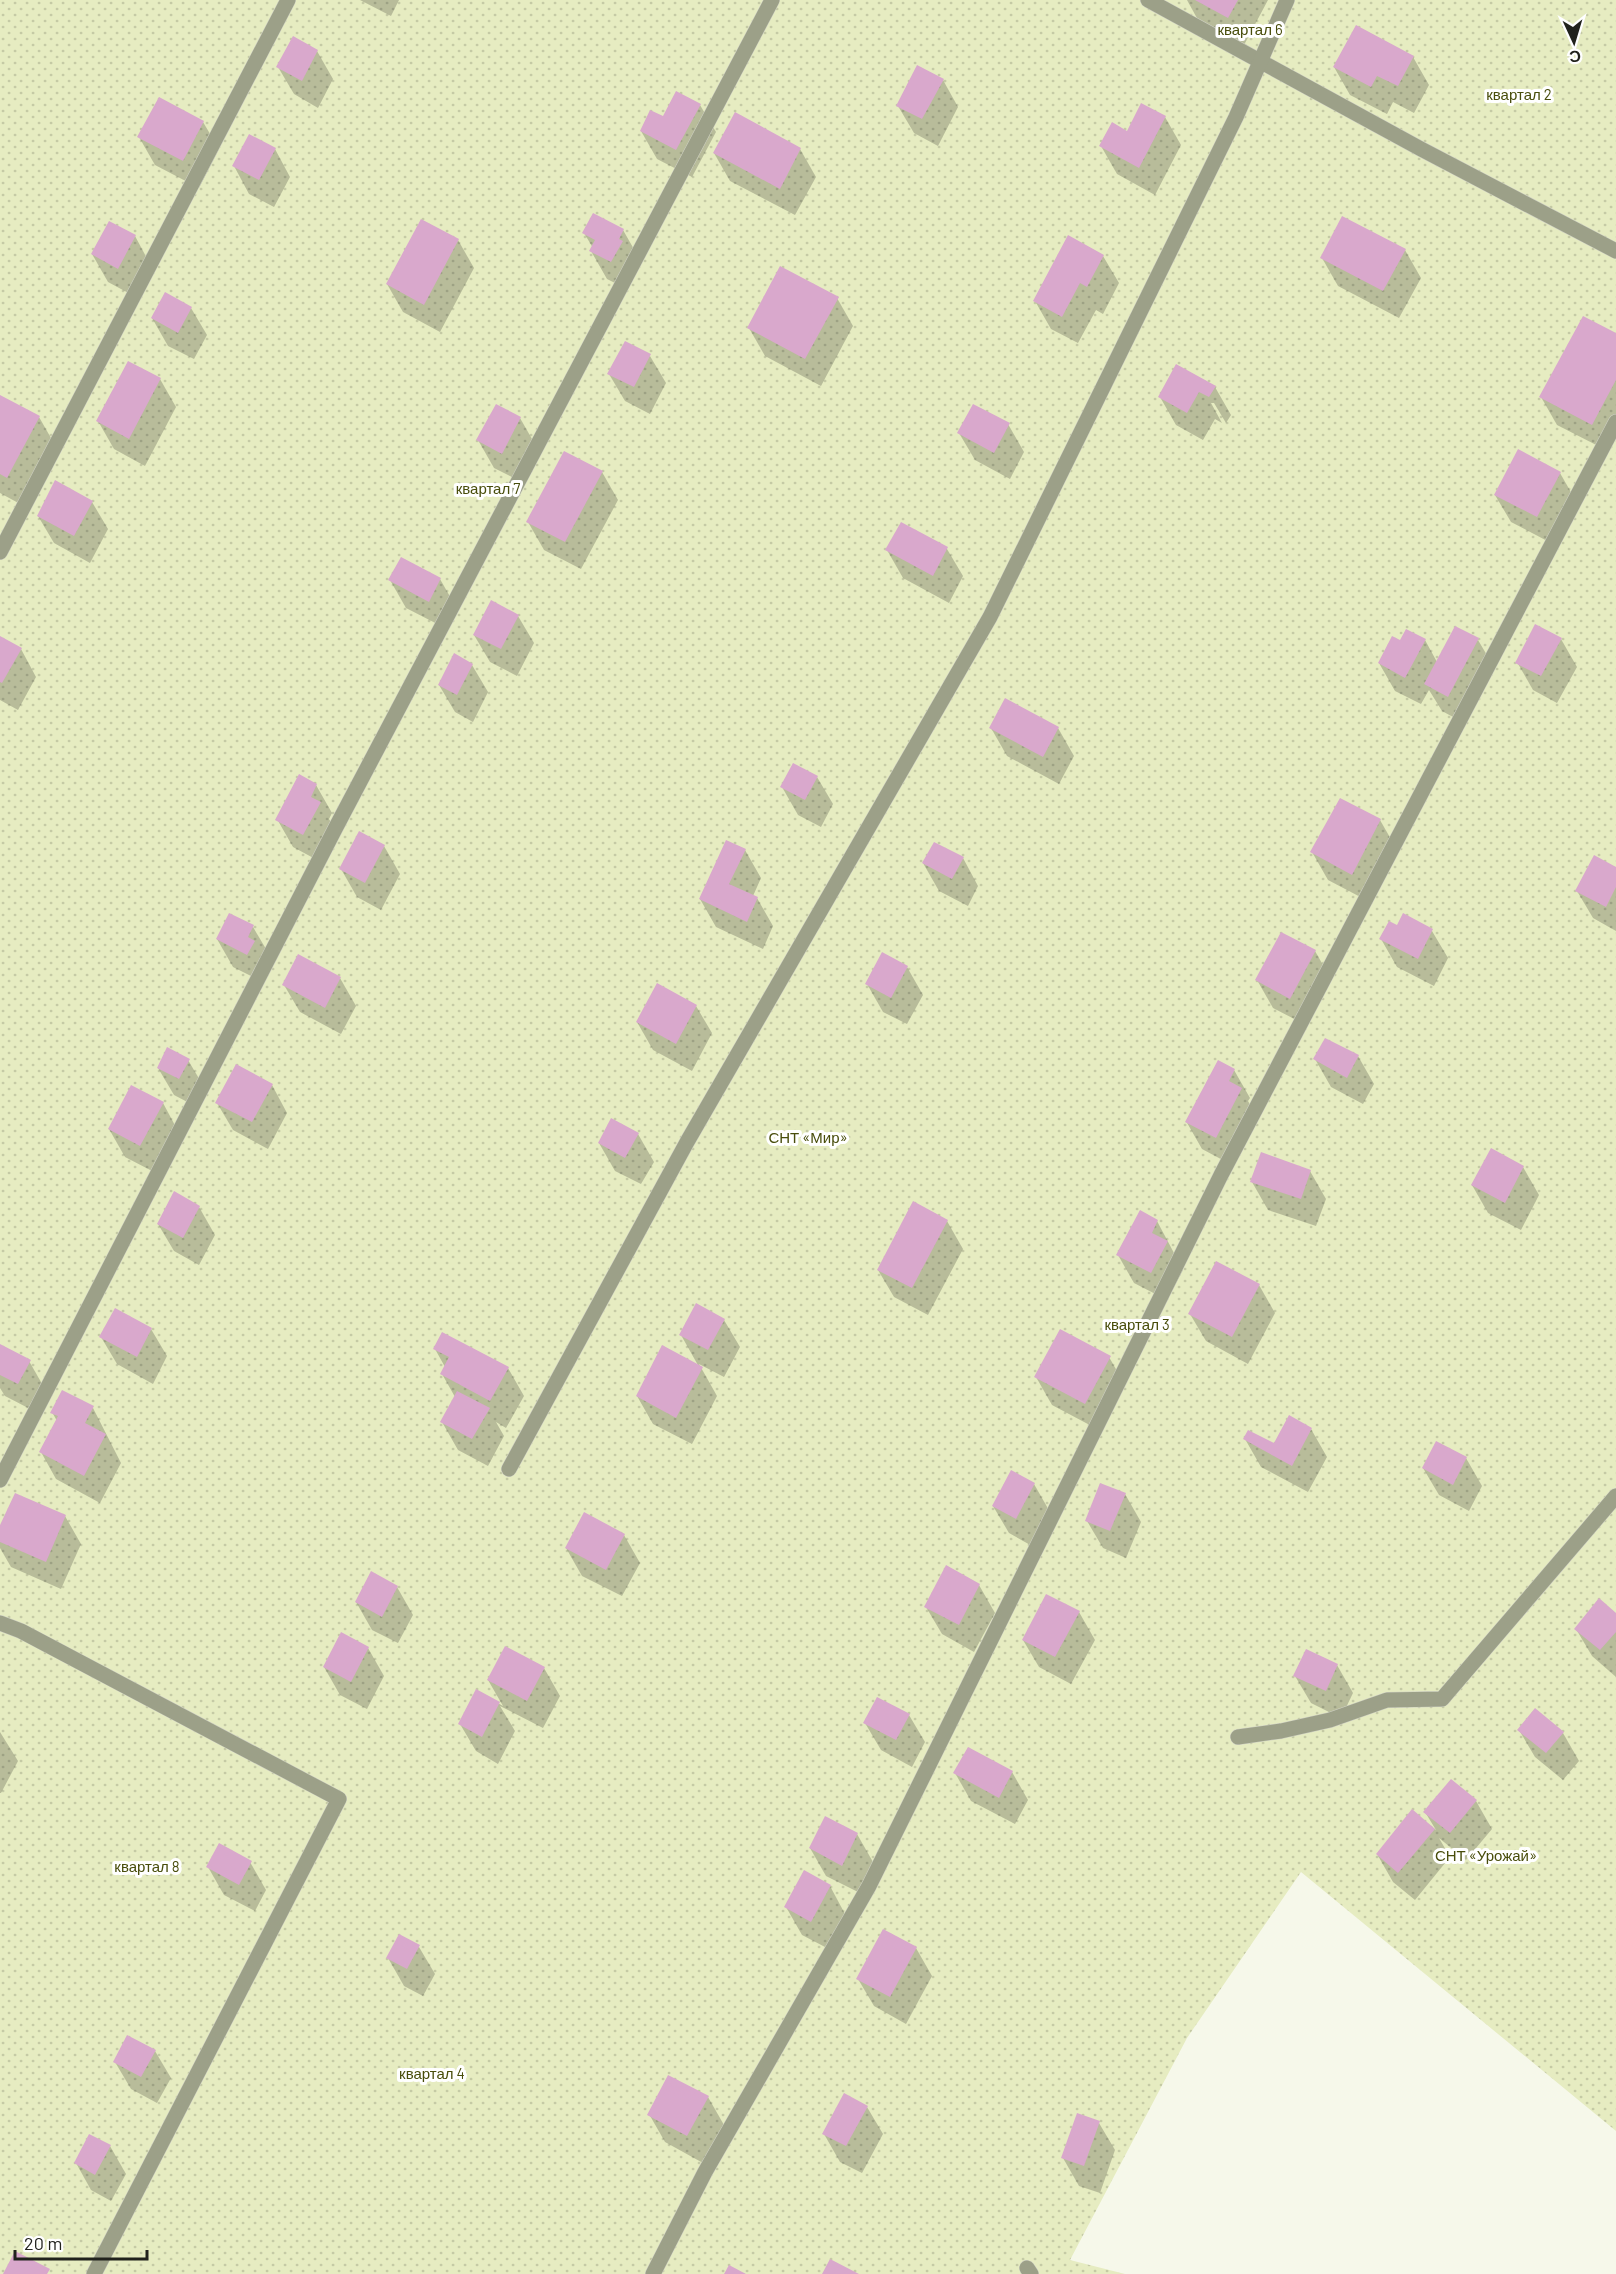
<svg xmlns="http://www.w3.org/2000/svg" width="1616" height="2274" viewBox="0 0 1616 2274" font-family="Barlow,sans-serif">
  <style>
    .green { fill: url(#green-dots) }
    .shadow { fill: #0003 }
    .building { fill: #d9a8cc }
    .lines { fill: none; stroke-linecap: round; stroke-linejoin: round }
    .service-casing { stroke: #d0d1c5; stroke-width: 16 }
    .service { stroke: #9ca088; stroke-width: 15 }
    .labels { text-anchor: middle; dominant-baseline: central; stroke-width: 6; stroke-linejoin: round; paint-order: stroke }
    .park-label { font-size: 15px; fill: #484d0b; stroke: #fff }
  </style>
  <defs>
    <pattern id="green-dots" width="8" height="8" patternUnits="userSpaceOnUse" patternTransform="scale(1.5)"><rect width="8" height="8" fill="#e6ecc1"/><path d="M2 2h.1M6 6h.1" fill="none" stroke="#c5caa5" stroke-width="1.8" stroke-linecap="round"/></pattern>
  </defs>
  <rect width="100%" height="100%" fill="#f6f8ea"/>
  <polygon class="green" points="0,0 1616,0 1616,2131 1301,1872 1187,2038 1070,2260 1125,2274 0,2274"/>
  <g class="shadow">
    <polygon points="360,0 399,0 391,16"/>
    <polygon points="1187,0 1268,0 1244,45 1198,20"/>
    <polygon points="317,51 333,79 318,108 294,94 278,67"/>
    <polygon points="1413,57 1429,85 1414,113 1393,102 1387,114 1350,95 1334,67"/>
    <polygon points="943,80 958,107 938,146 914,133 898,106"/>
    <polygon points="700,105 716,132 692,177 657,159 641,131 663,118"/>
    <polygon points="1165,117 1181,145 1155,195 1117,174 1101,146"/>
    <polygon points="203,122 219,149 199,188 155,165 139,137"/>
    <polygon points="275,149 290,177 274,207 249,194 234,166"/>
    <polygon points="800,149 816,177 795,215 730,181 714,153"/>
    <polygon points="623,230 639,258 627,289 607,279 591,251 593,248 584,233"/>
    <polygon points="135,236 150,264 134,296 108,282 92,254"/>
    <polygon points="458,240 474,268 440,332 403,312 387,284"/>
    <polygon points="1405,250 1421,278 1399,318 1338,286 1322,258"/>
    <polygon points="1103,256 1119,283 1103,314 1096,310 1078,343 1051,329 1035,301"/>
    <polygon points="837,298 853,326 821,386 765,356 749,328"/>
    <polygon points="191,308 207,335 194,359 168,346 152,318"/>
    <polygon points="1616,335 1616,436 1608,451 1557,425 1541,397"/>
    <polygon points="650,356 666,383 650,414 625,401 609,374"/>
    <polygon points="160,379 176,407 145,466 114,449 98,421"/>
    <polygon points="1215,387 1231,415 1226,423 1214,403 1211,403 1222,423 1215,419 1203,440 1176,425 1160,397"/>
    <polygon points="0,397 39,417 55,445 22,505 0,493"/>
    <polygon points="520,418 536,446 518,480 494,468 478,440"/>
    <polygon points="1008,424 1024,452 1010,479 975,460 959,433"/>
    <polygon points="602,472 618,500 581,569 544,550 528,522"/>
    <polygon points="1560,473 1576,501 1553,544 1511,522 1495,495"/>
    <polygon points="92,502 108,529 90,563 54,543 38,516"/>
    <polygon points="901,524 947,549 963,576 949,603 903,578 887,550"/>
    <polygon points="440,579 456,607 445,628 406,608 390,580"/>
    <polygon points="518,616 534,643 517,676 490,662 474,635"/>
    <polygon points="0,638 21,649 36,677 18,710 0,700"/>
    <polygon points="1561,639 1577,667 1557,703 1533,690 1517,662"/>
    <polygon points="1425,640 1437,662 1478,640 1494,667 1464,723 1442,711 1429,690 1421,704 1395,691 1379,663"/>
    <polygon points="472,665 488,692 473,722 455,712 439,685"/>
    <polygon points="991,728 1058,728 1074,756 1059,784 1007,756"/>
    <polygon points="817,777 833,804 821,827 798,815 782,787"/>
    <polygon points="316,785 332,813 329,819 336,831 319,861 293,847 277,819"/>
    <polygon points="1380,820 1396,848 1368,901 1328,880 1312,852"/>
    <polygon points="384,846 400,874 381,910 357,897 341,869"/>
    <polygon points="745,850 761,878 753,896 757,898 773,926 763,949 716,927 700,899"/>
    <polygon points="963,858 978,886 968,906 939,891 923,863"/>
    <polygon points="1616,868 1616,931 1593,918 1577,891"/>
    <polygon points="1404,915 1432,931 1448,958 1434,986 1397,967 1381,939 1397,927"/>
    <polygon points="253,927 269,954 263,982 233,967 217,939"/>
    <polygon points="1315,951 1331,979 1306,1025 1273,1008 1257,980"/>
    <polygon points="907,967 923,995 907,1024 883,1012 867,984"/>
    <polygon points="340,978 356,1006 341,1034 300,1012 284,985"/>
    <polygon points="696,1006 712,1033 692,1071 653,1050 637,1022"/>
    <polygon points="1358,1056 1374,1084 1363,1104 1331,1087 1315,1059"/>
    <polygon points="188,1060 204,1087 195,1106 174,1095 158,1068"/>
    <polygon points="1234,1070 1250,1098 1248,1101 1257,1117 1232,1165 1202,1149 1186,1121"/>
    <polygon points="272,1085 287,1113 268,1149 233,1130 217,1103"/>
    <polygon points="163,1103 178,1131 156,1173 125,1157 109,1129"/>
    <polygon points="638,1134 654,1162 641,1184 615,1171 599,1143"/>
    <polygon points="1523,1167 1539,1195 1521,1230 1488,1213 1472,1185"/>
    <polygon points="1310,1171 1326,1199 1316,1226 1268,1210 1252,1182"/>
    <polygon points="199,1207 215,1235 199,1265 174,1251 158,1224"/>
    <polygon points="947,1221 963,1249 928,1315 894,1297 878,1270"/>
    <polygon points="1157,1221 1183,1270 1167,1300 1134,1283 1118,1255"/>
    <polygon points="1259,1285 1275,1313 1248,1364 1206,1341 1190,1314"/>
    <polygon points="724,1320 740,1347 724,1377 699,1364 717,1396 692,1444 653,1424 637,1396 699,1367 681,1335"/>
    <polygon points="151,1329 167,1356 153,1384 117,1364 101,1337"/>
    <polygon points="0,1347 29,1361 45,1389 34,1411 5,1396 0,1388"/>
    <polygon points="435,1349 508,1368 524,1396 506,1428 496,1422 504,1436 488,1466 458,1450 442,1422 455,1397 442,1374 445,1367"/>
    <polygon points="1109,1357 1125,1385 1101,1431 1052,1405 1036,1377"/>
    <polygon points="93,1408 121,1463 100,1503 56,1479 41,1452 57,1421 52,1412"/>
    <polygon points="1311,1429 1327,1457 1308,1492 1261,1467 1245,1439 1274,1445"/>
    <polygon points="1466,1458 1482,1486 1469,1511 1439,1495 1423,1468"/>
    <polygon points="1034,1484 1050,1512 1032,1546 1009,1533 993,1506"/>
    <polygon points="1125,1494 1141,1522 1126,1558 1103,1548 1087,1521"/>
    <polygon points="65,1516 81,1544 61,1589 11,1567 0,1548 0,1529"/>
    <polygon points="624,1535 640,1563 622,1596 582,1576 566,1548"/>
    <polygon points="946,1567 979,1585 995,1613 974,1652 942,1634 926,1607"/>
    <polygon points="397,1587 413,1615 398,1643 372,1630 356,1602"/>
    <polygon points="1079,1612 1095,1640 1071,1684 1039,1667 1023,1640"/>
    <polygon points="1616,1614 1616,1677 1592,1656 1576,1629"/>
    <polygon points="368,1648 384,1676 367,1709 340,1695 324,1667"/>
    <polygon points="1337,1665 1353,1693 1341,1718 1311,1703 1295,1676"/>
    <polygon points="544,1668 560,1696 543,1728 500,1706 515,1731 498,1764 476,1751 460,1724 477,1691 503,1706 488,1680"/>
    <polygon points="1535,1710 1563,1733 1579,1761 1563,1780 1535,1757 1519,1730"/>
    <polygon points="909,1715 925,1742 912,1767 881,1750 865,1723"/>
    <polygon points="0,1732 18,1761 1,1793 0,1793"/>
    <polygon points="1012,1772 1028,1800 1015,1824 971,1801 955,1773"/>
    <polygon points="1451,1781 1476,1801 1492,1829 1466,1860 1439,1838 1450,1857 1415,1900 1393,1882 1377,1854 1413,1812 1436,1830 1425,1812"/>
    <polygon points="857,1834 873,1862 858,1892 826,1876 810,1848"/>
    <polygon points="250,1862 266,1890 255,1911 224,1895 208,1867"/>
    <polygon points="830,1886 845,1914 827,1948 802,1935 786,1907"/>
    <polygon points="419,1947 435,1974 423,1996 404,1986 388,1958"/>
    <polygon points="916,1948 932,1976 906,2024 874,2006 858,1979"/>
    <polygon points="155,2051 171,2078 157,2103 131,2089 115,2062"/>
    <polygon points="708,2097 724,2125 703,2163 665,2142 649,2114"/>
    <polygon points="867,2107 883,2134 862,2173 840,2162 824,2134"/>
    <polygon points="1099,2123 1115,2150 1100,2193 1079,2186 1063,2158"/>
    <polygon points="110,2146 126,2174 111,2201 91,2190 76,2163"/>
  </g>
  <g class="building">
    <polygon points="1195,0 1238,0 1228,18"/>
    <polygon points="1356,25 1414,56 1398,86 1377,76 1371,87 1333,67"/>
    <polygon points="293,36 318,50 302,81 276,67"/>
    <polygon points="917,65 944,79 922,119 896,106"/>
    <polygon points="676,91 701,104 676,150 640,131 650,110 663,116"/>
    <polygon points="159,97 204,121 183,161 137,137"/>
    <polygon points="1141,103 1166,116 1139,168 1099,146 1112,122 1127,131"/>
    <polygon points="735,112 801,148 780,189 713,153"/>
    <polygon points="249,134 276,148 259,180 232,166"/>
    <polygon points="593,213 624,229 619,239 623,241 611,262 589,251 595,240 582,233"/>
    <polygon points="1342,216 1406,249 1383,291 1320,258"/>
    <polygon points="421,219 459,239 424,305 386,284"/>
    <polygon points="109,221 136,235 118,269 91,254"/>
    <polygon points="1068,235 1104,255 1087,287 1080,283 1062,317 1033,301"/>
    <polygon points="780,266 839,297 805,359 747,328"/>
    <polygon points="165,292 192,307 178,333 151,318"/>
    <polygon points="1583,316 1616,333 1616,380 1592,425 1539,397"/>
    <polygon points="625,341 651,354 634,387 607,374"/>
    <polygon points="128,361 161,378 129,439 96,421"/>
    <polygon points="1176,364 1216,386 1209,397 1199,392 1187,413 1158,397"/>
    <polygon points="0,395 40,416 7,478 0,474"/>
    <polygon points="496,404 521,417 502,454 476,440"/>
    <polygon points="973,404 1010,423 994,453 957,433"/>
    <polygon points="1518,449 1561,472 1537,517 1494,495"/>
    <polygon points="564,451 603,471 565,542 526,522"/>
    <polygon points="55,480 93,501 74,536 37,516"/>
    <polygon points="901,522 948,547 933,576 885,550"/>
    <polygon points="401,557 441,578 429,602 388,580"/>
    <polygon points="491,600 519,615 501,649 473,635"/>
    <polygon points="1535,624 1562,638 1541,676 1515,663"/>
    <polygon points="1455,626 1479,638 1448,697 1424,684"/>
    <polygon points="1406,629 1426,639 1405,678 1378,663 1392,636 1400,640"/>
    <polygon points="0,636 22,648 2,683 0,682"/>
    <polygon points="454,653 473,664 457,695 438,685"/>
    <polygon points="1005,698 1059,727 1043,757 989,728"/>
    <polygon points="793,763 818,776 805,800 780,787"/>
    <polygon points="299,774 317,784 311,797 321,802 303,835 275,820"/>
    <polygon points="1340,798 1381,819 1352,875 1310,852"/>
    <polygon points="359,831 385,845 365,883 339,869"/>
    <polygon points="726,840 746,849 729,884 758,897 747,922 699,899"/>
    <polygon points="934,842 964,857 952,879 922,863"/>
    <polygon points="1594,855 1616,867 1616,887 1606,907 1575,891"/>
    <polygon points="229,913 254,925 248,937 255,941 247,955 216,939"/>
    <polygon points="1403,913 1433,929 1418,959 1379,939 1389,921 1397,925"/>
    <polygon points="1281,932 1316,950 1290,999 1255,980"/>
    <polygon points="882,952 908,966 891,998 865,984"/>
    <polygon points="298,954 341,977 325,1008 282,985"/>
    <polygon points="657,983 697,1005 676,1044 636,1022"/>
    <polygon points="1325,1038 1359,1055 1347,1078 1313,1059"/>
    <polygon points="167,1047 190,1059 179,1079 157,1068"/>
    <polygon points="1218,1060 1235,1069 1229,1081 1242,1088 1216,1138 1185,1122"/>
    <polygon points="236,1064 273,1084 252,1122 215,1103"/>
    <polygon points="131,1085 164,1102 140,1146 108,1129"/>
    <polygon points="611,1118 639,1133 625,1158 598,1143"/>
    <polygon points="1491,1148 1524,1166 1505,1203 1471,1185"/>
    <polygon points="1261,1152 1311,1170 1301,1199 1250,1182"/>
    <polygon points="174,1191 200,1206 183,1238 157,1224"/>
    <polygon points="913,1201 948,1220 912,1288 877,1270"/>
    <polygon points="1140,1210 1158,1220 1152,1233 1168,1241 1151,1273 1116,1255"/>
    <polygon points="1216,1261 1260,1284 1232,1337 1188,1314"/>
    <polygon points="696,1303 725,1319 708,1350 679,1335"/>
    <polygon points="115,1308 152,1328 137,1357 99,1337"/>
    <polygon points="1060,1329 1111,1356 1085,1404 1034,1377"/>
    <polygon points="442,1332 509,1367 490,1401 440,1374 449,1357 433,1349"/>
    <polygon points="0,1344 31,1360 18,1384 0,1375"/>
    <polygon points="662,1345 703,1367 676,1418 636,1396"/>
    <polygon points="62,1390 94,1406 85,1423 106,1434 84,1476 39,1452 58,1416 50,1413"/>
    <polygon points="457,1391 490,1408 472,1439 440,1422"/>
    <polygon points="1289,1415 1312,1428 1292,1466 1243,1439 1248,1430 1274,1443"/>
    <polygon points="1436,1441 1467,1457 1453,1485 1422,1468"/>
    <polygon points="1011,1470 1035,1483 1016,1519 992,1506"/>
    <polygon points="1100,1483 1126,1493 1110,1531 1085,1521"/>
    <polygon points="15,1493 66,1515 46,1562 0,1542 0,1525"/>
    <polygon points="584,1512 625,1534 606,1570 565,1548"/>
    <polygon points="946,1565 980,1584 959,1625 924,1607"/>
    <polygon points="371,1571 398,1586 382,1617 355,1602"/>
    <polygon points="1046,1594 1080,1611 1055,1657 1022,1640"/>
    <polygon points="1599,1598 1616,1613 1616,1632 1600,1650 1574,1629"/>
    <polygon points="341,1632 369,1647 351,1682 323,1667"/>
    <polygon points="505,1646 545,1667 527,1701 487,1680"/>
    <polygon points="1306,1649 1338,1664 1326,1691 1293,1676"/>
    <polygon points="476,1689 500,1702 482,1737 458,1724"/>
    <polygon points="877,1697 910,1714 896,1740 863,1723"/>
    <polygon points="1535,1708 1564,1732 1546,1753 1517,1730"/>
    <polygon points="968,1747 1013,1771 999,1798 953,1773"/>
    <polygon points="1451,1779 1477,1800 1450,1833 1423,1812"/>
    <polygon points="1412,1809 1435,1829 1398,1873 1376,1854"/>
    <polygon points="825,1816 858,1833 842,1866 809,1848"/>
    <polygon points="219,1843 252,1861 239,1885 206,1867"/>
    <polygon points="804,1870 831,1885 811,1922 784,1907"/>
    <polygon points="883,1929 917,1947 890,1997 856,1979"/>
    <polygon points="399,1934 420,1945 407,1969 386,1958"/>
    <polygon points="127,2035 156,2050 141,2077 113,2062"/>
    <polygon points="668,2075 709,2096 687,2136 647,2115"/>
    <polygon points="844,2093 868,2106 846,2146 822,2134"/>
    <polygon points="1077,2113 1100,2121 1084,2166 1061,2158"/>
    <polygon points="89,2134 111,2145 95,2175 74,2163"/>
    <polygon points="15,2251 50,2269 47,2274 3,2274"/>
    <polygon points="830,2259 859,2274 822,2274"/>
    <polygon points="729,2265 746,2274 724,2274"/>
  </g>
  <g class="lines">
    <defs>
      <g id="service">
        <polyline points="1148,0 1421,149 1616,251"/>
        <polyline points="0,552 288,0"/>
        <polyline points="509,1469 687,1142 990,617 1236,117 1287,0"/>
        <polyline points="0,1480 335,829 772,0"/>
        <polyline points="0,1623 21,1631 339,1799 94,2274"/>
        <polyline points="1238,1737 1281,1731 1330,1720 1387,1700 1442,1699 1616,1496"/>
        <polyline points="1027,2268 1031,2274"/>
        <polyline points="653,2274 705,2172 869,1886 1221,1175 1616,422"/>
      </g>
    </defs>
    <use href="#service" class="service-casing"/>
    <use href="#service" class="service"/>
  </g>
  <g class="labels">
    <g class="park-label">
      <text x="1250" y="29">квартал 6</text>
      <text x="1519" y="94">квартал 2</text>
      <text x="488" y="488">квартал 7</text>
      <text x="808" y="1137">СНТ «Мир»</text>
      <text x="1137" y="1324">квартал 3</text>
      <text x="1486" y="1855">СНТ «Урожай»</text>
      <text x="147" y="1866">квартал 8</text>
      <text x="432" y="2073">квартал 4</text>
    </g>
  </g>
  <g transform="translate(1574 42) rotate(176)" stroke="#ffffff" stroke-width="4.5" paint-order="stroke">
  <path d="M0-4.5L10 22L0 15L-10 22Z" fill="#21221d"/>
  <text y="-9" font-size="16" font-weight="bold" text-anchor="middle" fill="#21221d">С</text>
  </g>
  <path d="M15 2250v9h132v-9" fill="none" stroke="#21221d" stroke-width="3"/>
  <text x="24" y="2250" font-size="18" fill="#21221d" stroke="#ffffff" stroke-width="4.5" paint-order="stroke">20 m</text>
</svg>
